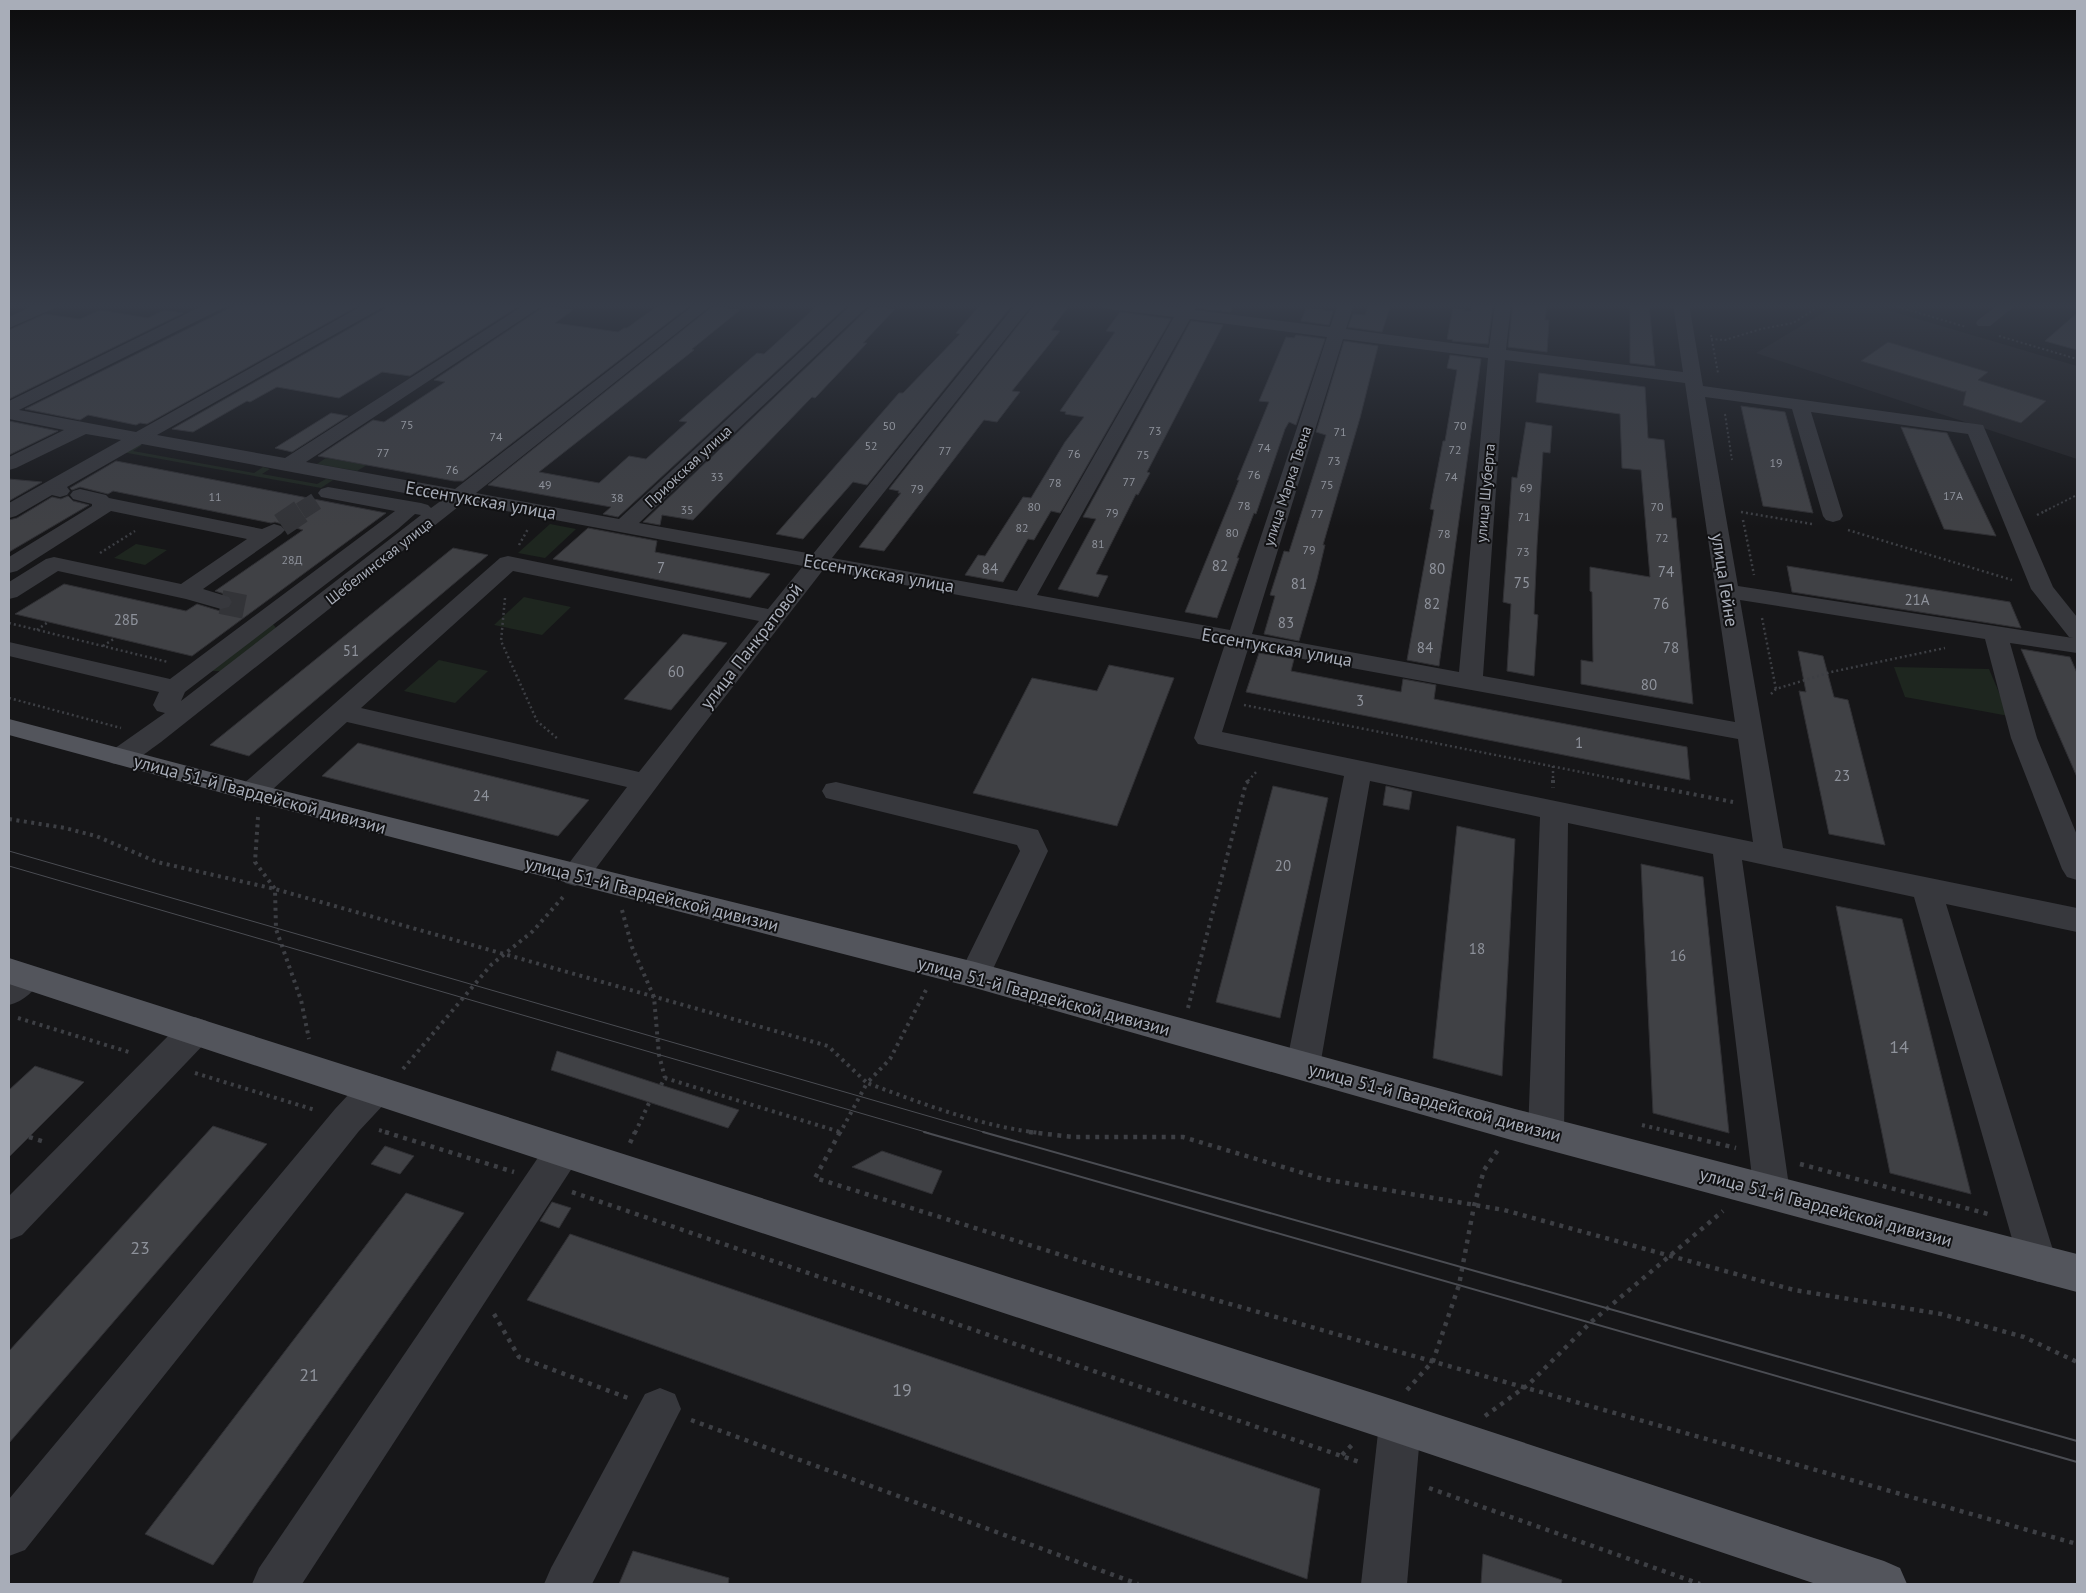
<svg xmlns="http://www.w3.org/2000/svg" width="2086" height="1593" viewBox="0 0 2086 1593" font-family="'PT Sans',sans-serif">
  <style>
    .built { fill: #222225 }
    .green { fill: #1e261f }
    .building { fill: #404145; stroke: #303034 }
    .lines { fill: none; stroke-linecap: round; stroke-linejoin: round }
    .minor-tunnel-far1 { stroke: #333438; stroke-width: 18; stroke-dasharray: 18 9; stroke-linecap: butt }
    .minor-tunnel { stroke: #333438; stroke-width: 24; stroke-dasharray: 24 12; stroke-linecap: butt }
    .path-far3 { stroke: #3d3f44; stroke-width: 2; stroke-dasharray: 2 2.5; stroke-linecap: butt }
    .path-far2 { stroke: #3d3f44; stroke-width: 2.5; stroke-dasharray: 2 3; stroke-linecap: butt }
    .path-far1 { stroke: #3d3f44; stroke-width: 4; stroke-dasharray: 3 4.5; stroke-linecap: butt }
    .path { stroke: #3d3f44; stroke-width: 4.5; stroke-dasharray: 4 5.5; stroke-linecap: butt }
    .minor { fill: #37383d; fill-rule: evenodd }
    .major { fill: #53555c; fill-rule: evenodd }
    .tram-far1 { stroke: #4a4c52; stroke-width: 1 }
    .tram { stroke: #4a4c52; stroke-width: 2 }
    .labels { text-anchor: middle; dominant-baseline: central; stroke-width: 4; stroke-linejoin: round; paint-order: stroke }
    .far-number-label { font-size: 12px; fill: #8e929b }
    .far-street-label { font-size: 15px; fill: #a8adb8; stroke: #111113 }
    .number-label { font-size: 15px; fill: #8e929b }
    .street-label { font-size: 18px; fill: #a8adb8; stroke: #111113 }
    .near-number-label { font-size: 18px; fill: #8e929b }
  </style>
  <rect width="100%" height="100%" fill="#161618"/>
  <polygon class="built" points="1838,304 1867,304 2077,366 2077,459 1756,353"/>
  <g class="green">
    <polygon points="137,444 142,445 133,451 254,473 263,467 270,469 262,474 317,484 326,479 333,480 321,488 122,452"/>
    <polygon points="326,458 367,465 357,471 317,464"/>
    <polygon points="550,524 576,529 545,558 518,553"/>
    <polygon points="136,544 167,550 145,565 114,558"/>
    <polygon points="524,597 571,607 542,635 494,625"/>
    <polygon points="272,623 277,629 221,671 209,671"/>
    <polygon points="439,660 488,671 455,703 404,691"/>
    <polygon points="1894,667 1989,669 2009,716 1905,697"/>
  </g>
  <g class="building">
    <polygon points="238,304 361,304 147,424 140,423 136,425 88,415 80,420 25,409"/>
    <polygon points="387,304 471,304 493,307 498,304 522,304 410,376 382,372 339,398 277,387 250,402 247,401 193,432 172,429 384,309"/>
    <polygon points="660,304 692,304 463,481 454,481 318,456 373,420 384,422 445,382 434,380 545,306 573,310 555,323 618,332 624,328 627,328"/>
    <polygon points="819,304 849,304 618,517 603,514 611,507 488,485 713,306 740,310 692,349 694,350 539,472 599,483 629,456 646,459 687,422 679,421 757,353 764,354"/>
    <polygon points="981,304 1013,304 867,485 853,482 803,539 776,534 899,393 903,393 960,334 956,333"/>
    <polygon points="1035,304 1068,307 1051,330 1060,331 1012,391 1020,392 997,422 984,420 884,551 859,547 901,493 898,493 899,491 889,489"/>
    <polygon points="1200,304 1234,304 1230,312 1198,308"/>
    <polygon points="1369,304 1391,304 1382,332 1348,327 1353,314 1365,315"/>
    <polygon points="1472,304 1493,304 1488,344 1452,341 1453,340 1447,339 1453,308 1471,311"/>
    <polygon points="1513,304 1547,304 1545,320 1549,320 1547,352 1508,347"/>
    <polygon points="1630,304 1649,304 1655,366 1630,363"/>
    <polygon points="871,306 895,309 863,343 867,343 815,398 812,397 693,520 662,515 660,525 643,522"/>
    <polygon points="1306,308 1333,311 1329,325 1301,321"/>
    <polygon points="100,310 148,318 164,310 183,313 9,399 9,330 45,314 80,319"/>
    <polygon points="1120,312 1171,319 1060,513 1051,511 1034,540 1028,539 1003,582 965,575 978,555 985,556 1023,497 1031,498 1065,442 1084,417 1065,414 1066,412 1060,411 1115,332 1106,331"/>
    <polygon points="2077,313 2077,350 2045,341"/>
    <polygon points="1191,321 1223,325 1147,472 1150,473 1138,495 1136,494 1096,574 1108,576 1098,597 1058,589 1096,519 1083,517"/>
    <polygon points="1296,335 1325,339 1296,425 1289,422 1285,429 1256,514 1254,513 1237,558 1239,558 1217,618 1185,612 1239,480 1237,480 1269,402 1259,401 1286,337 1294,338"/>
    <polygon points="1344,341 1378,346 1360,418 1323,545 1325,545 1317,579 1299,641 1264,634 1275,596 1270,595 1284,551 1289,552 1326,435 1316,432"/>
    <polygon points="1888,342 1988,372 1978,380 2046,401 2021,423 1963,405 1966,391 1964,392 1861,361"/>
    <polygon points="1450,355 1481,359 1439,666 1407,660 1434,510 1430,509 1443,441 1445,441 1457,370 1447,368"/>
    <polygon points="1539,373 1645,387 1648,438 1664,440 1672,518 1676,518 1693,704 1581,684 1581,660 1593,662 1592,592 1590,591 1590,567 1650,577 1641,470 1622,468 1620,414 1536,402"/>
    <polygon points="1741,406 1785,412 1813,513 1763,506"/>
    <polygon points="331,413 348,416 292,452 275,448"/>
    <polygon points="9,421 58,431 9,455"/>
    <polygon points="1526,422 1552,426 1550,453 1543,452 1537,546 1534,614 1538,615 1534,676 1507,671 1511,604 1503,602 1512,477 1517,478"/>
    <polygon points="1901,427 1947,433 1996,536 1944,529"/>
    <polygon points="116,461 153,468 386,513 192,656 15,614 64,584 186,611 197,604 220,611 229,609 234,603 231,596 215,591 303,530 275,522 271,523 113,491 108,494 80,487 72,490 70,488"/>
    <polygon points="9,479 42,482 9,501"/>
    <polygon points="68,496 73,501 89,505 9,552 9,520 17,518 52,497 61,499"/>
    <polygon points="588,528 657,541 655,552 770,574 750,598 553,559"/>
    <polygon points="453,548 488,555 249,756 210,745"/>
    <polygon points="1787,566 2010,602 2021,628 1792,592"/>
    <polygon points="683,634 727,643 671,710 624,699"/>
    <polygon points="2021,649 2070,657 2077,673 2077,777"/>
    <polygon points="1798,651 1823,656 1834,697 1848,700 1885,845 1829,834 1799,691 1806,692"/>
    <polygon points="1259,653 1294,659 1291,671 1401,692 1403,679 1436,685 1434,699 1687,747 1690,780 1246,692"/>
    <polygon points="1109,665 1174,678 1117,826 973,793 1032,678 1097,691"/>
    <polygon points="358,743 446,765 589,800 558,836 322,776"/>
    <polygon points="1273,786 1328,798 1280,1018 1216,1002"/>
    <polygon points="1386,786 1412,792 1409,810 1383,805"/>
    <polygon points="1457,826 1515,839 1502,1076 1433,1058"/>
    <polygon points="1641,864 1703,877 1729,1133 1653,1113"/>
    <polygon points="1836,906 1902,919 1971,1194 1890,1173"/>
    <polygon points="557,1051 661,1085 739,1110 728,1128 551,1070"/>
    <polygon points="35,1066 84,1082 9,1157 9,1090"/>
    <polygon points="213,1126 267,1144 9,1443 9,1351"/>
    <polygon points="385,1146 414,1156 400,1174 371,1164"/>
    <polygon points="882,1151 942,1171 932,1194 852,1167"/>
    <polygon points="406,1193 464,1213 213,1565 145,1534"/>
    <polygon points="552,1202 571,1208 559,1228 540,1221"/>
    <polygon points="570,1234 1320,1489 1307,1579 527,1300"/>
    <polygon points="633,1551 729,1578 728,1584 619,1584"/>
    <polygon points="1483,1554 1562,1580 1561,1584 1481,1584"/>
  </g>
  <g class="lines">
    <polyline class="minor-tunnel-far1" points="301,511 318,500"/>
    <g class="minor-tunnel">
      <polyline points="281,525 303,510"/>
      <polyline points="221,602 256,609"/>
    </g>
    <g class="path-far3">
      <polyline points="1889,304 1966,327"/>
      <polyline points="1711,335 1718,373"/>
      <polyline points="1999,336 2077,359"/>
      <polyline points="1711,339 1725,340 1761,329 1793,323 1823,304"/>
      <polyline points="1725,414 1732,460"/>
      <polyline points="2045,511 2077,495"/>
    </g>
    <g class="path-far2">
      <polyline points="1741,512 1812,524"/>
      <polyline points="2037,515 2047,510"/>
      <polyline points="1743,520 1754,575"/>
      <polyline points="1848,530 2012,580"/>
      <polyline points="519,545 528,529"/>
      <polyline points="100,553 135,531"/>
      <polyline points="505,598 501,641 537,721 558,739"/>
      <polyline points="1762,618 1776,689"/>
      <polyline points="9,623 168,662"/>
      <polyline points="37,630 48,622"/>
      <polyline points="103,646 115,638"/>
      <polyline points="1771,694 1776,689 1831,672 1945,648"/>
      <polyline points="9,698 121,728"/>
      <polyline points="1244,705 1626,781"/>
      <polyline points="1553,766 1553,781"/>
      <polyline points="1248,781 1257,771"/>
    </g>
    <g class="path-far1">
      <polyline points="1553,780 1553,788"/>
      <polyline points="1620,780 1733,802"/>
      <polyline points="258,817 255,862 275,889 276,929 301,1000 309,1039"/>
      <polyline points="9,819 65,828 96,836 157,862 275,889 828,1046 867,1083 840,1133"/>
      <polyline points="622,910 632,947 654,997 659,1055 665,1078"/>
      <path d="M926 990 890 1059 867 1083C924 1104 979 1126 1040 1133"/>
      <polyline points="1188,1008 1246,783 1250,780"/>
      <polyline points="18,1018 132,1053"/>
      <polyline points="403,1069 491,965 533,931 563,897"/>
      <polyline points="195,1073 315,1110"/>
      <polyline points="661,1085 665,1078 840,1132"/>
      <polyline points="1642,1125 1675,1133"/>
      <polyline points="379,1130 389,1133"/>
      <polyline points="635,1133 649,1103"/>
    </g>
    <g class="path">
      <polyline points="385,1132 514,1172"/>
      <polyline points="840,1132 815,1178 1103,1268 2077,1544"/>
      <polyline points="1029,1132 1073,1137 1183,1137 1323,1179 1504,1210 1794,1290 1941,1314 2024,1337 2077,1362"/>
      <polyline points="1670,1132 1736,1148"/>
      <polyline points="29,1137 45,1142"/>
      <polyline points="630,1143 635,1132"/>
      <polyline points="1800,1164 1992,1215"/>
      <polyline points="572,1192 1362,1463"/>
      <polyline points="494,1314 519,1357 628,1398"/>
      <polyline points="1407,1390 1433,1361 1459,1285 1474,1206 1484,1170 1498,1150"/>
      <polyline points="1485,1416 1529,1384 1590,1323 1723,1211"/>
      <polyline points="691,1420 1138,1584"/>
      <polyline points="1342,1455 1355,1442"/>
      <polyline points="1429,1488 1700,1584"/>
    </g>
    <g class="minor">
      <polygon points="37,304 59,304 57,307 9,328 9,317"/>
      <path d="M206 304H227L225 307 19 410 136 432 365 304H385L383 307 157 435 285 458 526 304H545L306 462 455 489 695 304H713L476 493 619 519 852 304H870L639 523 813 554 1016 304H1033L832 558 1017 591 1174 317 1109 309 1103 307 1101 304H1148L1180 308 1182 304H1198L1195 310 1330 327 1338 304H1354L1346 329 1489 348 1495 304H1511L1506 350 1683 372 1673 304H1689L1703 386 1983 425 2053 587 2077 617V653L2010 643 2037 738 2077 835V880L2067 877 2062 869 2011 738 1985 639 1740 600 1783 848 2077 908V932L1946 904 2057 1263 2052 1276 2038 1282 2024 1276 2019 1263 1914 897 1742 860 1790 1193 1785 1205 1772 1210 1759 1205 1754 1193 1713 854 1568 823 1564 1133 1559 1144 1546 1149 1533 1144 1528 1133 1540 817 1370 781 1320 1066 1315 1076 1303 1080 1291 1076 1286 1066 1344 776 1198 744 1194 738 1225 644 823 570 694 737 585 883 575 886 565 883 560 875 627 787 347 722 262 799 252 801 242 799 238 792 242 785 500 558 508 556 768 609 803 566 463 503 161 742C146 752 130 769 111 763L107 757 111 751 165 713 157 711 153 705 159 692 9 656V642L170 679 395 511 321 497 318 493 321 489 328 487 421 503 428 505 431 508 442 500 142 444 67 487 70 491 67 495 60 497 52 495 16 516 9 518V503L121 440 86 434 16 468 9 470V457L64 430 9 419V401ZM1190 319 1327 337 1230 630 1037 595ZM1343 339 1488 358 1459 672 1252 634ZM1505 360 1685 383 1735 722 1483 676ZM1705 397 1792 409 1823 516 1826 520 1833 522 1840 520 1843 516 1811 412 1968 434 2031 589 2069 637 2073 638 1738 586ZM415 514 421 515 181 701 185 692 398 529ZM513 571 759 621 639 772 361 708ZM1248 649 1738 739 1753 842 1222 732Z"/>
      <polygon points="1999,304 2017,304 1990,326 1978,326 1976,323 1978,320"/>
      <polygon points="80,489 106,495 109,498 262,529 274,524 281,526 285,530 281,534 203,589 229,597 232,602 229,607 221,609 186,599 58,571 17,597 9,599 9,582 46,559 54,557 181,584 247,539 111,511 17,571 9,573 9,557 92,506 92,504 73,499 70,495 73,491"/>
      <polygon points="836,782 1038,830 1048,851 986,984 975,988 964,984 959,975 1020,851 1017,845 826,798 822,791 826,784"/>
      <path d="M26 964 37 968 42 977C35 991 24 1001 9 1005V973L15 968Z"/>
      <polygon points="195,1017 207,1021 212,1031 207,1041 22,1235 9,1240 9,1196 183,1021"/>
      <polygon points="375,1075 387,1079 392,1090 387,1101 359,1131 25,1550 9,1556 9,1499 335,1109 363,1079"/>
      <polygon points="563,1135 576,1140 581,1151 576,1162 302,1584 252,1584 259,1568 550,1140"/>
      <polygon points="660,1388 675,1394 681,1409 592,1584 544,1584 551,1568 645,1394"/>
      <polygon points="1400,1403 1415,1409 1421,1424 1407,1584 1361,1584 1379,1424 1385,1409"/>
    </g>
    <g class="major">
      <polygon points="9,719 252,783 975,962 1515,1109 2077,1254 2077,1292 1515,1141 975,988 252,801 9,735"/>
      <polygon points="9,958 1382,1396 1884,1561 1900,1568 1907,1584 1816,1584 1382,1438 9,984"/>
    </g>
    <g class="tram-far1">
      <polyline points="9,851 987,1133"/>
      <polyline points="9,866 929,1133"/>
    </g>
    <g class="tram">
      <polyline points="924,1132 2077,1462"/>
      <polyline points="983,1132 2077,1441"/>
    </g>
  </g>
  <linearGradient id="sky" x2="0" y2="1"><stop stop-color="#0c0c0d"/><stop offset="0.58" stop-color="#363c48"/><stop offset="1" stop-color="#363c48" stop-opacity="0"/></linearGradient>
  <rect width="2086" height="527" fill="url(#sky)"/>
  <g class="labels">
    <g class="far-number-label">
      <text x="407" y="424">75</text>
      <text x="889" y="425">50</text>
      <text x="1460" y="425">70</text>
      <text x="1155" y="430">73</text>
      <text x="1340" y="431">71</text>
      <text x="496" y="436">74</text>
      <text x="871" y="445">52</text>
      <text x="1264" y="447">74</text>
      <text x="1455" y="449">72</text>
      <text x="945" y="450">77</text>
      <text x="383" y="452">77</text>
      <text x="1074" y="453">76</text>
      <text x="1143" y="454">75</text>
      <text x="1334" y="460">73</text>
      <text x="1776" y="462">19</text>
      <text x="452" y="469">76</text>
      <text x="1254" y="474">76</text>
      <text x="717" y="476">33</text>
      <text x="1451" y="476">74</text>
      <text x="1129" y="481">77</text>
      <text x="1055" y="482">78</text>
      <text x="545" y="484">49</text>
      <text x="1327" y="484">75</text>
      <text x="1526" y="487">69</text>
      <text x="917" y="488">79</text>
      <text x="1953" y="495">17А</text>
      <text x="215" y="496">11</text>
      <text x="617" y="497">38</text>
      <text x="1244" y="505">78</text>
      <text x="1034" y="506">80</text>
      <text x="1657" y="506">70</text>
      <text x="687" y="509">35</text>
      <text x="1112" y="512">79</text>
      <text x="1317" y="513">77</text>
      <text x="1524" y="516">71</text>
      <text x="1022" y="527">82</text>
      <text x="1232" y="532">80</text>
      <text x="1444" y="533">78</text>
      <text x="1662" y="537">72</text>
      <text x="1098" y="543">81</text>
      <text x="1309" y="549">79</text>
      <text x="1523" y="551">73</text>
      <text x="292" y="559">28Д</text>
    </g>
    <g class="far-street-label">
      <text transform="translate(688 466) rotate(-43)">Приокская улица</text>
      <text transform="translate(1287 486) rotate(-72)">улица Марка Твена</text>
      <text transform="translate(1485 493) rotate(-85)">улица Шуберта</text>
      <text transform="translate(379 561) rotate(-38)">Шебелинская улица</text>
    </g>
    <g class="number-label">
      <text x="1220" y="565">82</text>
      <text x="661" y="567">7</text>
      <text x="990" y="568">84</text>
      <text x="1437" y="568">80</text>
      <text x="1666" y="571">74</text>
      <text x="1522" y="582">75</text>
      <text x="1299" y="583">81</text>
      <text x="1917" y="599">21А</text>
      <text x="1432" y="603">82</text>
      <text x="1661" y="603">76</text>
      <text x="126" y="619">28Б</text>
      <text x="1286" y="622">83</text>
      <text x="1425" y="647">84</text>
      <text x="1671" y="647">78</text>
      <text x="351" y="650">51</text>
      <text x="676" y="671">60</text>
      <text x="1649" y="684">80</text>
      <text x="1360" y="700">3</text>
      <text x="1579" y="742">1</text>
      <text x="1842" y="775">23</text>
      <text x="481" y="795">24</text>
      <text x="1283" y="865">20</text>
      <text x="1477" y="948">18</text>
      <text x="1678" y="955">16</text>
    </g>
    <g class="street-label">
      <text transform="translate(481 500) rotate(10)">Ессентукская улица</text>
      <text transform="translate(879 573) rotate(10)">Ессентукская улица</text>
      <text transform="translate(1725 580) rotate(81)">улица Гейне</text>
      <text transform="translate(751 646) rotate(-52)">улица Панкратовой</text>
      <text transform="translate(1277 647) rotate(10)">Ессентукская улица</text>
      <text transform="translate(260 794) rotate(15)">улица 51-й Гвардейской дивизии</text>
      <text transform="translate(652 894) rotate(14)">улица 51-й Гвардейской дивизии</text>
      <text transform="translate(1044 996) rotate(15)">улица 51-й Гвардейской дивизии</text>
      <text transform="translate(1435 1102) rotate(15)">улица 51-й Гвардейской дивизии</text>
      <text transform="translate(1826 1207) rotate(15)">улица 51-й Гвардейской дивизии</text>
    </g>
    <g class="near-number-label">
      <text x="1899" y="1046">14</text>
      <text x="140" y="1247">23</text>
      <text x="309" y="1374">21</text>
      <text x="902" y="1389">19</text>
    </g>
  </g>
  <rect width="2086" height="1593" fill="none" stroke="#a8adb8" stroke-width="20"/>
</svg>
